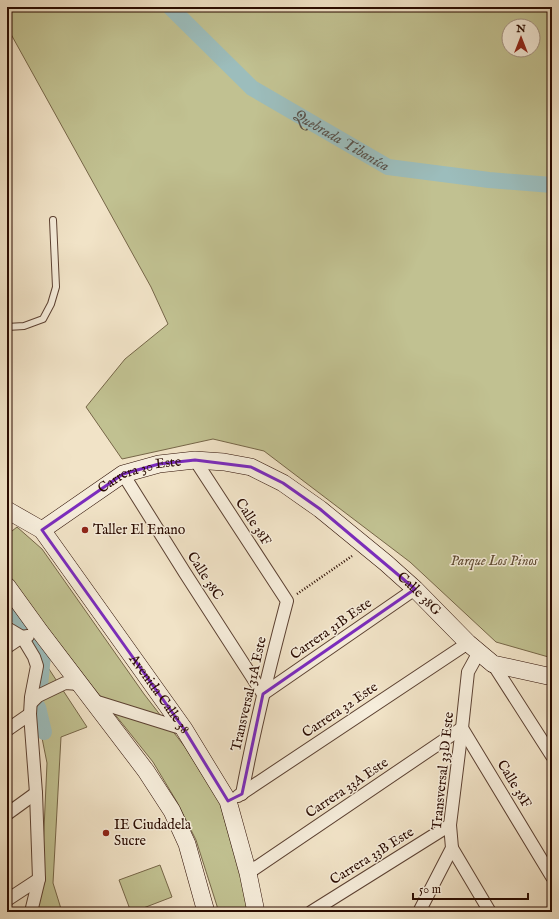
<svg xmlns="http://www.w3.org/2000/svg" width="559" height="919" viewBox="0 0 559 919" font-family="'IM FELL English',serif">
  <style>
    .green { fill: #c1c191; stroke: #766648; fill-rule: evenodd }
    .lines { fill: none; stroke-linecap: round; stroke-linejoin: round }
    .canal { stroke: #9cbdbc; stroke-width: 16 }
    .lane-casing { stroke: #5c4132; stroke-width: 8 }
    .street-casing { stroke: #5c4132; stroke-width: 14 }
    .secondary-casing { stroke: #2a0b00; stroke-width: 18 }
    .path { stroke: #2a0b00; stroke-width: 2.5; stroke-dasharray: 1 2; stroke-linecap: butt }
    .lane { stroke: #f6eddb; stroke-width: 6 }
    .street { stroke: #f6eddb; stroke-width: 12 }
    .secondary { stroke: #f6eddb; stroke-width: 17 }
    .marked { fill: none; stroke: #7b2cbf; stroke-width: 3; stroke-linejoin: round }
    .poi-dot { fill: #8f2418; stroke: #f6eddb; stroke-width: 1.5 }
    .labels { text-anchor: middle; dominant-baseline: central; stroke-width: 3; stroke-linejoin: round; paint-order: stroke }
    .street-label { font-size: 14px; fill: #2a0b00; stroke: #f6eddb }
    .poi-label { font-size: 14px; fill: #2a0b00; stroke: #f6eddb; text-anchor: start }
    .park-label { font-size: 14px; font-style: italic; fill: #5f4b33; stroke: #f6eddb }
    .water-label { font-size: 15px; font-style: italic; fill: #58524b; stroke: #f6eddb }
  </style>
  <rect width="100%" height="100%" fill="#f1e3c7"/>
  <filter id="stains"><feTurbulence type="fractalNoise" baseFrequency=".005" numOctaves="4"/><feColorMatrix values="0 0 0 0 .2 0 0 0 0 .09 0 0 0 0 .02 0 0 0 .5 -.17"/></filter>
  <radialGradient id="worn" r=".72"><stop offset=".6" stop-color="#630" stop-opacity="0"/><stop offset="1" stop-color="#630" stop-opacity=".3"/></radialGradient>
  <g class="green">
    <path d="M7 7H552V658L496 642 410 562 264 451 213 439 122 459 86 407 125 359 168 324 151 287 7 27ZM509 26H533V50H509Z"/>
    <polygon points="17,527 42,549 144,694 185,747 220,803 251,912 218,912 217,906 196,840 177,802 153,762 93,687 7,575 7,535"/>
    <polygon points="47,666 87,727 61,737 53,883 62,912 35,912 42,873 47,763 39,723"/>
    <polygon points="160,865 172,897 133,912 131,912 119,880"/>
  </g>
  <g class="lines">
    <g class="canal">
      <path id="s1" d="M170 7 252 88 388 167 489 180 552 185"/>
      <polyline points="7,604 17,615 24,625"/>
      <polyline points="37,643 43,655 40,686"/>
      <polyline points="38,707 44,732"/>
    </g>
    <defs>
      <polyline id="lane" points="7,327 24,326 43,319 51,304 56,287 53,220"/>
      <g id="street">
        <path d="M195 460 287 601C270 665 254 729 242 794"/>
        <polyline points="123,474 185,573 263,694 415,589"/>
        <polyline points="7,628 22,637 34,657 37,666 31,697 30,714 36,793 39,879 31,912"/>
        <polyline points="7,647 22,637 28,636"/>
        <polyline points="493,664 552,756"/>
        <polyline points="91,700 184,729"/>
        <polyline points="31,703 38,696 65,683 79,684"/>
        <polyline points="7,730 30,714"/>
        <polyline points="238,796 468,643"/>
        <polyline points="7,814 36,793"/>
        <polyline points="452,848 490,912"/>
        <polyline points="248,873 462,728 552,877"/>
        <polyline points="7,900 39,879"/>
        <polyline points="311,912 450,825"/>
        <polyline points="419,912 452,848 450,825 462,728 468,672 479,652"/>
      </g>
      <g id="secondary">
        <path id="s2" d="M7 510 42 530 184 729 228 801 248 873 256 912"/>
        <path id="s3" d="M42 530 123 474 159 464 195 460 224 462 251 467 283 483 320 509 386 563 415 589 468 643 493 664 552 677"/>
        <polyline points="7,586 41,633 146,771 172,811 187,844 206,912"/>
      </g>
    </defs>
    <use href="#lane" class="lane-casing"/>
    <use href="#street" class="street-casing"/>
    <use href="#secondary" class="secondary-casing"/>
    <polyline class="path" points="297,594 352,556"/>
    <use href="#lane" class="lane"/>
    <use href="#street" class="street"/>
    <use href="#secondary" class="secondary"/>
  </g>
  <path class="marked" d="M195 460 251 467 283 483 320 509 415 589 263 694 242 794 228 801 184 729 42 530 123 474 159 464Z"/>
  <g class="poi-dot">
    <circle cx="85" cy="530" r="4"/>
    <circle cx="106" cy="833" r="4"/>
  </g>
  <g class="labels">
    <g class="street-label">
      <text stroke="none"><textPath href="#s3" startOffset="114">Carrera 30 Este</textPath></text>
      <text transform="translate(253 522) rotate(57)">Calle 38F</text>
      <text transform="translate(205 576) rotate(57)">Calle 38C</text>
      <text stroke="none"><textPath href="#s3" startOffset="440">Calle 38G</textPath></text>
      <text transform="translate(331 629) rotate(-35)">Carrera 31B Este</text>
      <text stroke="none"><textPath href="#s2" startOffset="242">Avenida Calle 38</textPath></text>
      <text transform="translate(249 694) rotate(-77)">Transversal 31A Este</text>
      <text transform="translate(340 710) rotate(-34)">Carrera 32 Este</text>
      <text transform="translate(443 771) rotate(-84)">Transversal 33D Este</text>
      <text transform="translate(514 784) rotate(59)">Calle 38F</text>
      <text transform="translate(347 788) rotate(-34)">Carrera 33A Este</text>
      <text transform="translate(372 856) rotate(-32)">Carrera 33B Este</text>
    </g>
    <g class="poi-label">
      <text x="93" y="530">Taller El Enano</text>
      <text x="114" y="825">IE Ciudadela<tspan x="114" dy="16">Sucre</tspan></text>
    </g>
    <g class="park-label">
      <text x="494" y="561">Parque Los Pinos</text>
    </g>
    <g class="water-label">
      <text stroke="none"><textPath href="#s1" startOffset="219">Quebrada Tibaníca</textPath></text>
    </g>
  </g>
  <rect width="559" height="919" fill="none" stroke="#f1e3c7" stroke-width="24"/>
  <rect x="8" y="8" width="543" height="903" fill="none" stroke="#2a0b00" stroke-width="2"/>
  <rect x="12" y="12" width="535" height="895" fill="none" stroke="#2a0b00"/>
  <g transform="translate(521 38)"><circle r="19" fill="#f6eddb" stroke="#a49383"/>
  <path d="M0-3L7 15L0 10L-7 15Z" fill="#8f2418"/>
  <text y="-6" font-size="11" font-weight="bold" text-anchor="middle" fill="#2a0b00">N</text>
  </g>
  <path d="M413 893v6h115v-6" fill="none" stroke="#2a0b00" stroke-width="2"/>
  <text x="419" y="893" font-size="12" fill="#2a0b00" stroke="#f6eddb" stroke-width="3" paint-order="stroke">50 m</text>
  <rect width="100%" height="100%" filter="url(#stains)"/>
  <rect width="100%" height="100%" fill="url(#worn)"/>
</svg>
